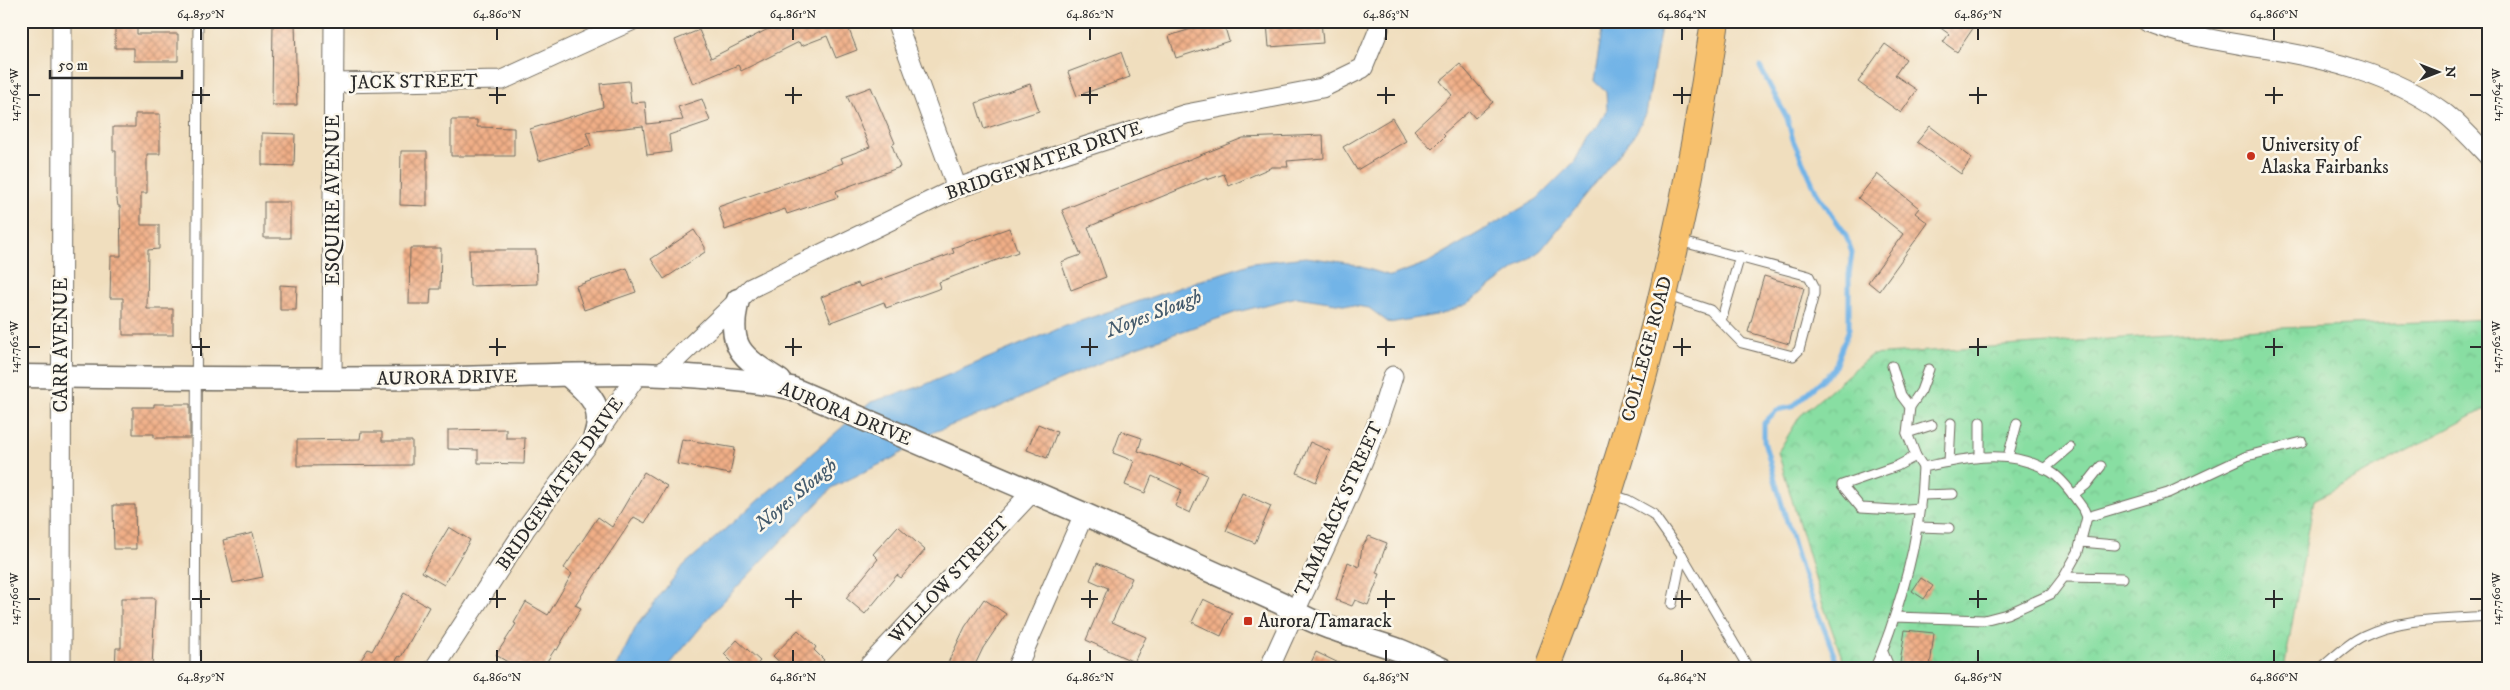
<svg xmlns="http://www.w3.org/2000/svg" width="2510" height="690" viewBox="0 0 2510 690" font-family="'IM FELL DW Pica',serif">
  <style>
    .park { fill: url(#park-crowns); stroke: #5a8466 }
    .water { fill: #72b4e7; stroke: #4e7089 }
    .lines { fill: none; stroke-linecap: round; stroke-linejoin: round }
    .stream { stroke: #72b4e7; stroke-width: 5 }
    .building { fill: url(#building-cross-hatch) }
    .service-casing { stroke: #706a5e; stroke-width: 11 }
    .minor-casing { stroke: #706a5e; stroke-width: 21 }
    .tertiary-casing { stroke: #706a5e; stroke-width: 25 }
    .primary-casing { stroke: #706a5e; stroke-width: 30 }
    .service { stroke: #fff; stroke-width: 9 }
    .minor { stroke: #fff; stroke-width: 19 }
    .tertiary { stroke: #fff; stroke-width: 22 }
    .primary { stroke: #f7c06c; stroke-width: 28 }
    .ticks { fill: none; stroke: #2b2b2b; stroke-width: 2 }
    .poi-dot { fill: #c8321e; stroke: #fbf7ec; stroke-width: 2 }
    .labels { text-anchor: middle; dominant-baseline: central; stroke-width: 5; stroke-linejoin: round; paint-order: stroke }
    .street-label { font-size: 19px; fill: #2b2b2b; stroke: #fbf7ec }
    .poi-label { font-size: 19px; fill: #2b2b2b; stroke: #fbf7ec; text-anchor: start }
    .water-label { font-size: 20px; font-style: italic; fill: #445b6d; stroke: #fbf7ec }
    .neatline { fill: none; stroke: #2b2b2b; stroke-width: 2 }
    .ticks-label { font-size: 12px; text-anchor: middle; fill: #2b2b2b }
  </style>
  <defs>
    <pattern id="park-crowns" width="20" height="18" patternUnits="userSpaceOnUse" patternTransform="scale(1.25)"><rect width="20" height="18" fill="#88dea2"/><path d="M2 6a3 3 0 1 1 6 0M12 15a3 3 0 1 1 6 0" fill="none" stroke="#76bf8c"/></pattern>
    <pattern id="building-cross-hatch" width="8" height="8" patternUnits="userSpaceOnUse" patternTransform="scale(1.25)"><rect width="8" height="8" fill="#f1af87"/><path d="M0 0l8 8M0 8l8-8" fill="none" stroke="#c38f6f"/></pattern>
  </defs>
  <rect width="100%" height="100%" fill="#fbf7ec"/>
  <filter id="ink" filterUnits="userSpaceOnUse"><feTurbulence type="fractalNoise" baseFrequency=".02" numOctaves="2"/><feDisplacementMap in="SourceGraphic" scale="10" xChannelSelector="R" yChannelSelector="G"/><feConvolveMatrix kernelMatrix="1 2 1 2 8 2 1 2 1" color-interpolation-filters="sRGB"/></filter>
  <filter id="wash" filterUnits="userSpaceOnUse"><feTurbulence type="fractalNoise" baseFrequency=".0096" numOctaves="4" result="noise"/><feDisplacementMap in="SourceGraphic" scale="20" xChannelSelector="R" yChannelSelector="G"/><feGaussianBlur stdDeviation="1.12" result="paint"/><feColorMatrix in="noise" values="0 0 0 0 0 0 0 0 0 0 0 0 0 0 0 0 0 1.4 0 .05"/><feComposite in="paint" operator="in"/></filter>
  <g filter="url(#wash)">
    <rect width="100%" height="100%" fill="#f0debe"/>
    <polygon class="park" points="2489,319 2489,407 2314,500 2284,669 1846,669 1821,599 1778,452 1800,416 1871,355 2259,329"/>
    <polygon class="water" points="1611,21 1662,21 1646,114 1634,136 1541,250 1467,304 1442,314 1389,323 1369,308 1297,297 1237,312 1134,348 997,408 934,432 893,458 833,487 716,609 666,669 615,669 637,625 684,565 871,402 922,386 1057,329 1252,263 1306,257 1348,263 1391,276 1427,263 1537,199 1575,161 1588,136 1599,124 1607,109 1606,92 1594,81 1602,30 1611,31"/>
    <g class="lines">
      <path class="stream" d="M1760 67 1787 118 1793 140 1818 195 1845 233 1852 252 1849 275V329L1834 369 1792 407 1777 410 1764 423V441C1777 486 1789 532 1804 576 1814 608 1829 637 1839 669"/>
    </g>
    <g id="blocks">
      <g class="building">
        <polygon points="273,21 295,21 297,105 272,105"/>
        <polygon points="784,21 861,21 848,27 857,50 836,58 827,36 801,46 799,42 741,71 738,65 693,84 675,40 699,30 711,58"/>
        <polygon points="1216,21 1223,21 1229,41 1176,58 1169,36"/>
        <polygon points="1321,21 1323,43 1269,47 1267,23"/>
        <polygon points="1931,21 1978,21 1957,52 1943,42 1949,34"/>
        <polygon points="115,24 137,24 137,34 178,34 178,61 134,61 134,48 115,48"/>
        <polygon points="1885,44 1906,59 1895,75 1917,90 1901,113 1858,82"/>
        <polygon points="1121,52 1130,77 1077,96 1068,72"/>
        <polygon points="1460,64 1493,102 1475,118 1469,111 1443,134 1445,136 1432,149 1414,130 1452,95 1440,81"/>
        <polygon points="629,81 631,103 645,102 647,124 683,120 678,107 702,99 710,121 669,135 671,152 647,155 643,126 586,132 591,146 539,161 530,129 603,107 600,84"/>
        <polygon points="1030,84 1039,111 984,129 976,103"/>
        <polygon points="871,87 895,143 892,145 900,167 836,191 838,197 787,214 785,209 725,230 718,207 843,163 841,158 870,147 847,96"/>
        <polygon points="135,114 160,114 160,154 147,154 147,193 141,193 141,225 159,225 159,249 148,250 147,309 173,309 173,335 123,335 123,298 110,298 111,256 121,256 120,206 118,206 116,193 116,151 113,151 113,127 135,127"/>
        <polygon points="1392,118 1406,141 1357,170 1343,147"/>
        <polygon points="451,120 477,120 477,127 514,128 514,156 451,156"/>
        <polygon points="1930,126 1972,158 1961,174 1917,142"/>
        <polygon points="262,133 295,134 294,166 262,165"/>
        <polygon points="1323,135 1324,158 1287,161 1288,167 1272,167 1229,186 1224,174 1207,180 1207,178 1088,227 1106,277 1071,290 1061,262 1081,255 1062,210 1243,138"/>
        <polygon points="401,151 427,151 427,206 400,205"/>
        <polygon points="1877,174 1919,208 1915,213 1928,223 1879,291 1868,282 1903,234 1858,198"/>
        <rect x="264" y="202" width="26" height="36"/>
        <polygon points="1009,228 1018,252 939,282 941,288 886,308 884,302 831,322 821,297 858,283 860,287 954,253 952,248"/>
        <polygon points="694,230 705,247 705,252 664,279 651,259"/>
        <polygon points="410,248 441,248 440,289 431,289 430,304 409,304"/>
        <polygon points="469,250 536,250 537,284 470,286"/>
        <polygon points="627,268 636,292 584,310 576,286"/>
        <polygon points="1764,276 1804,288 1789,344 1748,332"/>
        <polygon points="280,285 297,286 296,310 280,310"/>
        <polygon points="154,404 190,404 190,438 154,438 154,434 133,434 133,407 154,407"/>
        <polygon points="1038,424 1057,432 1047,458 1027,450"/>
        <polygon points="506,429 506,438 525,438 524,464 478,463 478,450 448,449 448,430"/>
        <polygon points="1121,431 1142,438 1138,451 1180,466 1181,463 1207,475 1190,513 1175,506 1182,490 1152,476 1145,493 1125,485 1134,461 1113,453"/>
        <polygon points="361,432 382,432 382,441 412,441 412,465 297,466 297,440 360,439"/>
        <polygon points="682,439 735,448 730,474 677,464"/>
        <polygon points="1310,442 1330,451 1316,482 1297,473"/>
        <polygon points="644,472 667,486 645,523 634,517 575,605 581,608 557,650 555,649 542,669 519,669 496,655 516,624 514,623 526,602 548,615 572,574 564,568 598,517 612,527"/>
        <polygon points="1242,493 1271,506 1255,543 1226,531"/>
        <polygon points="113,505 135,505 136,549 114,549"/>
        <polygon points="898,526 925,550 901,578 897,575 865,614 846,598 878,559 873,554"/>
        <polygon points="449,527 470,540 444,585 422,572"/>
        <polygon points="253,533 263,577 233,583 223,540"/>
        <polygon points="1369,536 1387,543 1376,573 1380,574 1368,605 1355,600 1352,606 1336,600 1348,562 1359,567 1362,547"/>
        <polygon points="1097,563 1132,578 1112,622 1146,637 1134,662 1086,640 1108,588 1090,580"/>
        <polygon points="1921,578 1933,586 1924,599 1912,591"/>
        <polygon points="404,593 429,607 401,657 399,656 390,669 355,669 368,649 372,651"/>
        <polygon points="121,598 155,598 152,669 115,669 116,648 121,648"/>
        <polygon points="984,599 1006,614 983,648 973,669 945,669 965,627"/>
        <polygon points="1203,599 1232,613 1221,636 1192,622"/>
        <polygon points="798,630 816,647 814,650 824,660 816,669 787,669 773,656"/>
        <polygon points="1905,630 1934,633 1930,667 1900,663"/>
        <polygon points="737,640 760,661 753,669 739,669 724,654"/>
        <polygon points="1316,652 1351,669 1308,669"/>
      </g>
    </g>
  </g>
  <g filter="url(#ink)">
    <use href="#blocks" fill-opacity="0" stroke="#706a5e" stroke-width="1"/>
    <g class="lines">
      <defs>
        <g id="service">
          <polyline points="1665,295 1710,310 1742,343 1793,356 1799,350 1814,294 1814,286 1809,276 1679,241"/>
          <polyline points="1721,321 1740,256"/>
          <polyline points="1892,366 1901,395 1910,407"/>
          <polyline points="1907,433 1932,425"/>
          <polyline points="1916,456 1897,466 1842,485 1861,508 1895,510 1920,508"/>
          <polyline points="1980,457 1980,422"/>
          <polyline points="2008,457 2017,423"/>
          <polyline points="1949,462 1951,423"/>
          <polyline points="1923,467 1916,456 1907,433 1910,407 1921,391 1929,369"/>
          <polyline points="2044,469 2070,447"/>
          <polyline points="1610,494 1628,500 1653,514 1682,555 1749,669"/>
          <polyline points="1922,495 1953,494"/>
          <polyline points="2073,495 2086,485 2101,466"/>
          <polyline points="2087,517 2168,493 2247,456 2302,442"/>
          <polyline points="1917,527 1949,528"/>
          <polyline points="2081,542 2115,545"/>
          <polyline points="2064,577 2123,578"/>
          <polyline points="1672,604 1682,555"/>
          <polyline points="1883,652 1890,669"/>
          <polyline points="195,669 198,21"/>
          <path d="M1874 669C1881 656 1885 644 1890 630 1909 574 1921 526 1923 467 1968 458 2009 447 2051 472 2064 480 2075 498 2084 510L2087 517 2078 552 2064 577 2051 594 2007 614 1984 620 1895 617"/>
          <path d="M2320 669C2333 658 2348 643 2363 636 2401 617 2448 619 2489 616"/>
        </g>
        <g id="minor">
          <polyline points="896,21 957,188"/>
          <path d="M2146 21C2185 37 2227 42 2268 49 2328 59 2393 75 2443 112 2459 124 2475 142 2489 157"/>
          <polyline points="334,83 502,80 631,21"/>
          <polyline points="662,373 751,288 957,188 1186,114 1322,88 1363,68 1379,29 1379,21"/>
          <polyline points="332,379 334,21"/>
          <polyline points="61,669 62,21"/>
          <polyline points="434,669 526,528 605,422 638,374"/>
          <polyline points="866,669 1032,492"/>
          <polyline points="1016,669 1084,514"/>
          <path d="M1269 669C1311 572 1363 478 1393 376"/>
        </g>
        <g id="tertiary">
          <path d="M738 300C726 348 742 357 780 381"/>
          <path d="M21 376C162 378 303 379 444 378 560 376 677 366 791 388L1084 514 1281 603C1315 628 1360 636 1399 650 1414 656 1428 663 1442 669"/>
          <path d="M569 376C589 394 605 406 595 436"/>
        </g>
        <path id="primary" d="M1546 669C1627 461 1684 242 1715 21"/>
      </defs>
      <use href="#service" class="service-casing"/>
      <use href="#minor" class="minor-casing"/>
      <use href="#tertiary" class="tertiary-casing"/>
      <use href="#primary" class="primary-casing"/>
      <use href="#service" class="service"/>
      <use href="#minor" class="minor"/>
      <use href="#tertiary" class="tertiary"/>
      <use href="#primary" class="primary"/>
    </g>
  </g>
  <path class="ticks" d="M201 28V40M497 28V40M793 28V40M1090 28V40M1386 28V40M1682 28V40M1978 28V40M2274 28V40M201 87V104M497 87V104M793 87V104M1090 87V104M1386 87V104M1682 87V104M1978 87V104M2274 87V104M28 95H40M192 95H210M489 95H506M785 95H802M1081 95H1098M1377 95H1395M1673 95H1691M1969 95H1987M2265 95H2283M2470 95H2482M201 338V356M497 338V356M793 338V356M1090 338V356M1386 338V356M1682 338V356M1978 338V356M2274 338V356M28 347H40M192 347H210M489 347H506M785 347H802M1081 347H1098M1377 347H1395M1673 347H1691M1969 347H1987M2265 347H2283M2470 347H2482M201 590V608M497 590V608M793 590V608M1090 590V608M1386 590V608M1682 590V608M1978 590V608M2274 590V608M28 599H40M192 599H210M489 599H506M785 599H802M1081 599H1098M1377 599H1395M1673 599H1691M1969 599H1987M2265 599H2283M2470 599H2482M201 650V662M497 650V662M793 650V662M1090 650V662M1386 650V662M1682 650V662M1978 650V662M2274 650V662"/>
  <g class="poi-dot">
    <circle cx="2251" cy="156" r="5"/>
    <rect x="1243" y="616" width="10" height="10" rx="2.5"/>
  </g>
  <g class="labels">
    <g class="street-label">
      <text transform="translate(414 82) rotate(-1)">JACK STREET</text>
      <text transform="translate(1044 161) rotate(-19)">BRIDGEWATER DRIVE</text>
      <text transform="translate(333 200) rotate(-90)">ESQUIRE AVENUE</text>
      <text transform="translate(61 345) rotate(-90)">CARR AVENUE</text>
      <text transform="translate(1647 349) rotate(-75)">COLLEGE ROAD</text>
      <text transform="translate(447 378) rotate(-1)">AURORA DRIVE</text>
      <text transform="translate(845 414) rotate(22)">AURORA DRIVE</text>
      <text transform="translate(560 484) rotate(-55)">BRIDGEWATER DRIVE</text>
      <text transform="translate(1339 509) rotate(-66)">TAMARACK STREET</text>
      <text transform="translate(949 580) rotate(-47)">WILLOW STREET</text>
    </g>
    <g class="poi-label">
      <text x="2261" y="145">University of<tspan x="2261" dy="22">Alaska Fairbanks</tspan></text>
      <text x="1258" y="621">Aurora/Tamarack</text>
    </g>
    <g class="water-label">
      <text transform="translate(1154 314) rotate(-21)">Noyes Slough</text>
      <text transform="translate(796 495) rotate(-40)">Noyes Slough</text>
    </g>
  </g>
  <rect width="2510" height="690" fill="none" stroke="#fbf7ec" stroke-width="55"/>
  <g transform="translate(2438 72) rotate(90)" stroke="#fbf7ec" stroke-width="4" paint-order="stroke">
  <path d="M0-4L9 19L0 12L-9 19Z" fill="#2b2b2b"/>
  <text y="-8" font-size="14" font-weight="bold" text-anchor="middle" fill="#2b2b2b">N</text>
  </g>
  <path d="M50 70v8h132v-8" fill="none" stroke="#2b2b2b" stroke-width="2.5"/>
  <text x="58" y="70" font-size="15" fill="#2b2b2b" stroke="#fbf7ec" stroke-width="4" paint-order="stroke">50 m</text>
  <rect x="28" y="28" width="2454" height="634" class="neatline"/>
  <g class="ticks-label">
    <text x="201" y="18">64.859°N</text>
    <text x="497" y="18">64.860°N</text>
    <text x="793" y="18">64.861°N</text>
    <text x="1090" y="18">64.862°N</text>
    <text x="1386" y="18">64.863°N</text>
    <text x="1682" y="18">64.864°N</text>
    <text x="1978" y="18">64.865°N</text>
    <text x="2274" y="18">64.866°N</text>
    <text transform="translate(2496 95) rotate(-90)" y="4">147.764°W</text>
    <text transform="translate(14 95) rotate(-90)" y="4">147.764°W</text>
    <text transform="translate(2496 347) rotate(-90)" y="4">147.762°W</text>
    <text transform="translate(14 347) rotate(-90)" y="4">147.762°W</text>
    <text transform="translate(2496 599) rotate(-90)" y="4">147.760°W</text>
    <text transform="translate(14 599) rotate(-90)" y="4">147.760°W</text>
    <text x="201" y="681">64.859°N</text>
    <text x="497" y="681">64.860°N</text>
    <text x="793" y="681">64.861°N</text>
    <text x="1090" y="681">64.862°N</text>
    <text x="1386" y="681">64.863°N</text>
    <text x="1682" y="681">64.864°N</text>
    <text x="1978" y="681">64.865°N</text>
    <text x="2274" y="681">64.866°N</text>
  </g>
</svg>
